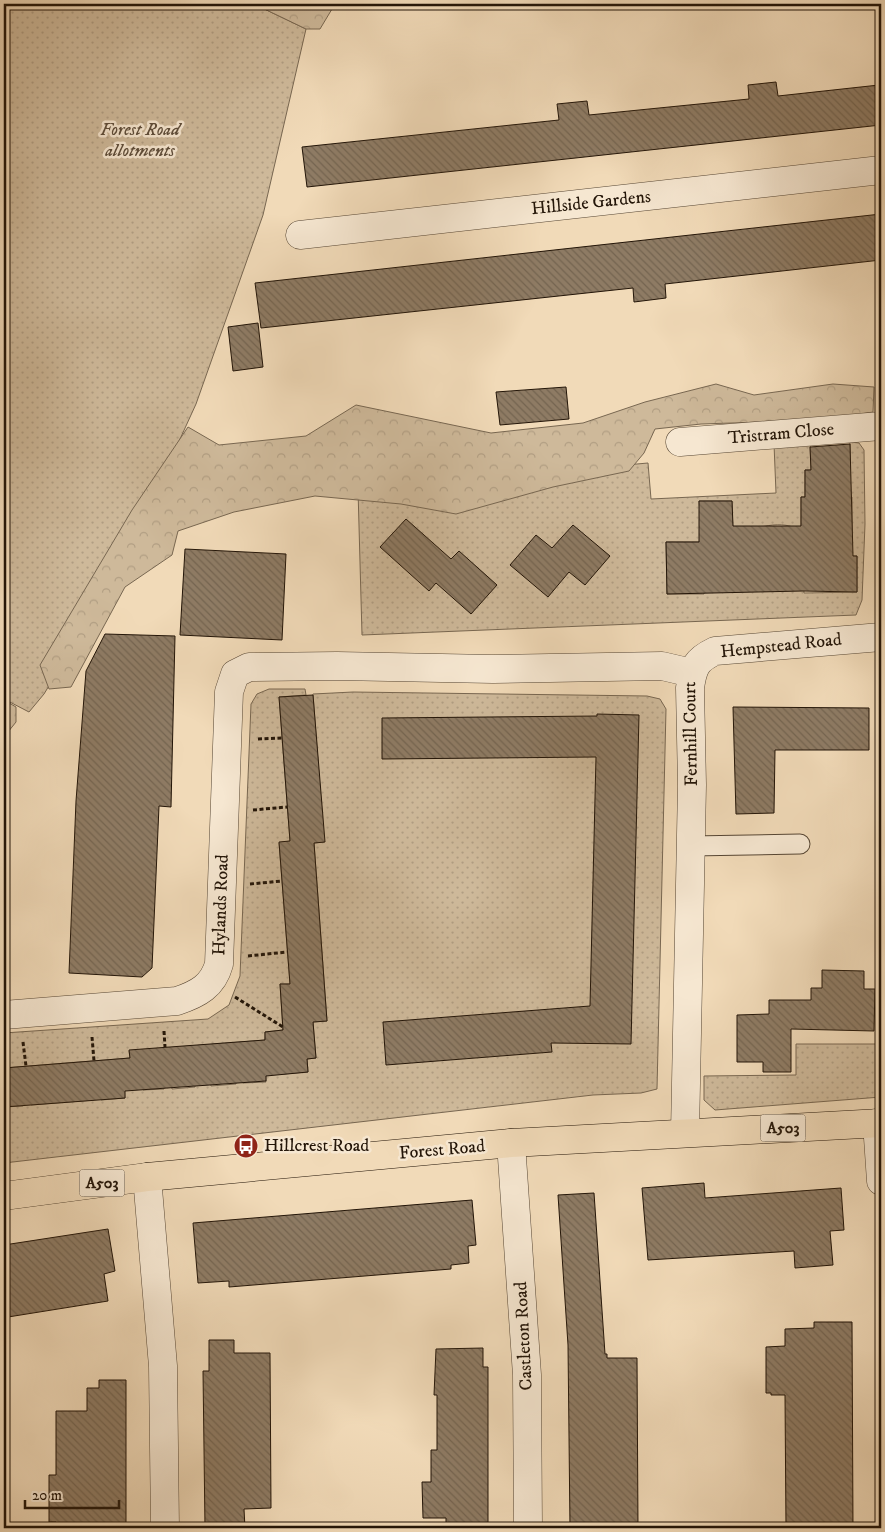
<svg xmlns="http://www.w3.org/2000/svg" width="885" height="1532" viewBox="0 0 885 1532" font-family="'IM FELL DW Pica',serif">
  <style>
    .grass { fill: url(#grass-dots); stroke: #786751 }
    .forest { fill: url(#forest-crowns); stroke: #786751 }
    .building { fill: url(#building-back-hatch); stroke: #231508 }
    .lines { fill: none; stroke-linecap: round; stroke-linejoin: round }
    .lane-casing { stroke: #564634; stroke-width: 21 }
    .street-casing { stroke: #564634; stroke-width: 29 }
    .primary-casing { stroke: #231508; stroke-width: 29 }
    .path { stroke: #231508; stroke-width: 3; stroke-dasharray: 4 2.5; stroke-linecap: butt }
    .lane { stroke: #f6e7d1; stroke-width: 19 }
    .street { stroke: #f6e7d1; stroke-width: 28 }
    .primary { stroke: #f1dab8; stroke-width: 28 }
    .labels { text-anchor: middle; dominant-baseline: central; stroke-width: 5; stroke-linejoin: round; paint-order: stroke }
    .shield { fill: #f6e7d1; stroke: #625444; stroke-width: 1 }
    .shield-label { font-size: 16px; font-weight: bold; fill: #231508 }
    .park-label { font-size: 18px; font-style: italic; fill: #5f4e3b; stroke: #f6e7d1 }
    .street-label { font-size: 18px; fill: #231508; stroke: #f6e7d1 }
    .poi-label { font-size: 18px; fill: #231508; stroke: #f6e7d1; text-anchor: start }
  </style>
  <defs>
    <pattern id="grass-dots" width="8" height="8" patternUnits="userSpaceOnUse" patternTransform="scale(1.25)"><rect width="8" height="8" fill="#ceb99a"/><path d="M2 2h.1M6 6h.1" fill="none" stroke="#b19e83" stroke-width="1.8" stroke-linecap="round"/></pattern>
    <pattern id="forest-crowns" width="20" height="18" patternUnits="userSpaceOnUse" patternTransform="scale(1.25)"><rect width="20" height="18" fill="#ceb99a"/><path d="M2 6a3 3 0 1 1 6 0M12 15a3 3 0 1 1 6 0" fill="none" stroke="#b19e83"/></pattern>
    <pattern id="building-back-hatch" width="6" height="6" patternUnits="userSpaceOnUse" patternTransform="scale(1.25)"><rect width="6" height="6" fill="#8e7b64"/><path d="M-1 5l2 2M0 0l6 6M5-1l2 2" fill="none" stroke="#746450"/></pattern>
  </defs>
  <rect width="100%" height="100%" fill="#f1dab8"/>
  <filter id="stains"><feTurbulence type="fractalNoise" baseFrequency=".004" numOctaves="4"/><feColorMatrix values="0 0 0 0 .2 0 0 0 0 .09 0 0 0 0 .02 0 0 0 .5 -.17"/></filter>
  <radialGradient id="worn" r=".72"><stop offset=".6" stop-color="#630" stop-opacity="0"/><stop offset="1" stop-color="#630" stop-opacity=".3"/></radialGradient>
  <g class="grass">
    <polygon points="4,4 254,4 306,29 263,215 196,404 154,496 98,605 44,694 29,712 4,699"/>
    <path d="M810 442 811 470H805V497H801V532C784 517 753 529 733 535L732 501H699L703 542H666L667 594H704V588L803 558 804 593 857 592V556H848L852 530V497L844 496 850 469V442L859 443 864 450 865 524 862 600 856 615 362 635 358 489 648 463 651 499 776 493 774 444Z"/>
    <polygon points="269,689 305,689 306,695 279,697 290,841 279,843 290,984 280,984 283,1030 265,1032 265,1040 129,1051 130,1058 4,1068 4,1033 208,1019 229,1005 240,976 251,704 257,694"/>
    <polygon points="353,692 647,696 660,699 666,709 657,1089 641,1093 593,1095 4,1163 4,1107 23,1106 29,1093 31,1105 94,1100 100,1088 101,1100 125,1098 124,1086 142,1077 143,1090 164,1089 163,1075 171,1074 172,1089 195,1087 194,1072 209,1071 211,1086 236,1084 235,1070 241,1069 243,1083 266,1082 265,1067 284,1074 308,1072 307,1059 316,1058 313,1022 327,1021 314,843 324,842 313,694"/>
    <polygon points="796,1044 881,1044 881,1097 715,1110 704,1100 704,1076 796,1075"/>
  </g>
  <g class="forest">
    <polygon points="254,4 335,4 320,29 306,29"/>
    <polygon points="716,384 754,395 833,384 874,387 873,412 824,420 701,424 655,429 644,453 629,471 553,487 456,514 401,504 315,496 234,512 178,531 172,555 125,587 71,687 49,689 40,665 132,510 188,427 219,445 306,436 356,405 491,433 583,423 645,402"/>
    <polygon points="4,700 16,707 16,722 4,737"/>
  </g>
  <g class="building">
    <polygon points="776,82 778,96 879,85 881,125 307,187 302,147 559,120 557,104 587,101 589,115 749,99 748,85"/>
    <polygon points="881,214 881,260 665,284 666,298 634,302 633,288 261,328 255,283"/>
    <polygon points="258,323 263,367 233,371 228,327"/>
    <polygon points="566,387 569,419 500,425 496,392"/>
    <polygon points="850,444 853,556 857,556 857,592 803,591 667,594 666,542 699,542 699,501 732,501 733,526 801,526 801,497 805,497 805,470 811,470 810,447"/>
    <polygon points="406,519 451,559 459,551 497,585 471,614 436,583 429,591 380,547"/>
    <polygon points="573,525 610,556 585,585 569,572 548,597 510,565 536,535 552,548"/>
    <polygon points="185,549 286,554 282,640 180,635"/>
    <polygon points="105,634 175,636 171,807 159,806 152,968 142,977 69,973 76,801 86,671"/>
    <polygon points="313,695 325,842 314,843 327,1021 313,1022 316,1058 307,1059 308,1072 266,1076 266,1081 125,1091 125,1098 4,1107 4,1068 130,1058 129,1050 265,1040 265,1032 283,1030 280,984 290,984 279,842 290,841 279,697"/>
    <polygon points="733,707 869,708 869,750 775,750 774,813 736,814"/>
    <polygon points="597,714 639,715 631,1044 551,1043 552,1052 386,1065 383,1022 590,1006 596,757 382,759 382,718 597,716"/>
    <polygon points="822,970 864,971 864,989 875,989 874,1031 791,1029 791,1072 763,1072 763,1062 737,1062 737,1015 769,1014 769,1000 811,1000 811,988 822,988"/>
    <polygon points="704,1183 705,1198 841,1188 844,1230 830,1231 833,1265 795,1268 794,1251 648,1260 642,1188"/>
    <polygon points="594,1193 605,1354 607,1354 607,1358 637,1358 638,1528 570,1528 568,1345 558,1195"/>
    <polygon points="472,1200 476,1245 468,1246 469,1263 451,1265 451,1269 229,1287 229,1281 198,1283 193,1223"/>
    <polygon points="108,1229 115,1271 104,1274 108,1301 8,1317 4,1292 4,1245"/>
    <polygon points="814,1322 852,1322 853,1528 786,1528 785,1395 771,1395 771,1393 766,1393 766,1347 785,1346 785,1329 814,1328"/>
    <polygon points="209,1340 234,1340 234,1353 270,1353 271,1508 244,1509 245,1528 205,1528 203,1371 209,1371"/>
    <polygon points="483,1348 483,1367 488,1367 488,1528 446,1528 446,1518 423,1518 422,1482 431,1482 431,1450 437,1450 437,1395 434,1395 436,1349"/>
    <polygon points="99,1380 126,1380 126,1528 56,1528 56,1522 49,1522 49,1475 56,1475 56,1411 87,1411 87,1388 99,1388"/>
  </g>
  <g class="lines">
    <defs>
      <polyline id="lane" points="691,846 800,844"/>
      <g id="street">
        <polyline points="300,235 881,170"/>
        <polyline points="680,442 881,426"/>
        <path d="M4 1015 177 1001C198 994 213 986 219 964L229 692 235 674 249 667 337 666 493 669 662 666 692 673"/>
        <polyline points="877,1123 881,1181"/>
        <path d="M685 1133 692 785 690 688C693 667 696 660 715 651L881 637"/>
        <polyline points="511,1143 527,1375 528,1528"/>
        <polyline points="147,1177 163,1366 165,1528"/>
      </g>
      <polyline id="primary" points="4,1196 147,1177 511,1143 881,1123"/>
    </defs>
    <use href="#lane" class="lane-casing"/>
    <use href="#street" class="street-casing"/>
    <use href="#primary" class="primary-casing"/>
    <g class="path">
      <polyline points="258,739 282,738"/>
      <polyline points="253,810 287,807"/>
      <polyline points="250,884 282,881"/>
      <polyline points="248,956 287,952"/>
      <polyline points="235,997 283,1027"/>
      <polyline points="164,1031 165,1047"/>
      <polyline points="92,1037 94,1061"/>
      <polyline points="23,1042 26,1066"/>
    </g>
    <use href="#lane" class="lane"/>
    <use href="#street" class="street"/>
    <use href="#primary" class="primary"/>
  </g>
  <defs>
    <symbol id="bus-disc" viewBox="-11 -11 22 22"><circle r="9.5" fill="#8f2418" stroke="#f6e7d1"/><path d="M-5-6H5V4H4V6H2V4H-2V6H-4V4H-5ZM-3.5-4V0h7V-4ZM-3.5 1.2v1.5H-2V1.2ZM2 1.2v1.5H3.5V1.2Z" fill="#fff"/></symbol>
  </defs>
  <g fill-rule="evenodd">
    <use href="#bus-disc" x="232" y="1132" width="28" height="28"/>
  </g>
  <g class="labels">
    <g class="shield">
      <rect x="760.5" y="1114.5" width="45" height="27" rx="4"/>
      <rect x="79.5" y="1169.5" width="45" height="27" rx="4"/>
    </g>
    <g class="shield-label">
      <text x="783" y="1128">A503</text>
      <text x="102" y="1183">A503</text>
    </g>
    <g class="park-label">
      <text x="140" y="130">Forest Road<tspan x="140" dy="21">allotments</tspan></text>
    </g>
    <g class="street-label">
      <text transform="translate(591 203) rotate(-6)">Hillside Gardens</text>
      <text transform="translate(781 434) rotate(-5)">Tristram Close</text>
      <text transform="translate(781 646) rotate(-6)">Hempstead Road</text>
      <text transform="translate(691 734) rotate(-91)">Fernhill Court</text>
      <text transform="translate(221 905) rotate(-88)">Hylands Road</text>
      <text transform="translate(442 1150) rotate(-5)">Forest Road</text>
      <text transform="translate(524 1336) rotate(-93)">Castleton Road</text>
    </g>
    <g class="poi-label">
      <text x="264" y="1146">Hillcrest Road</text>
    </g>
  </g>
  <rect width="885" height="1532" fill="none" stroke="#f1dab8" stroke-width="20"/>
  <rect x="5" y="5" width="875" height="1522" fill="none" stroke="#231508" stroke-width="2.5"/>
  <rect x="10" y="10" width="865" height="1512" fill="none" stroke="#231508"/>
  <path d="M25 1500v8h94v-8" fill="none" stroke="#231508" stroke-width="2.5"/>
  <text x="32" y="1500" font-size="15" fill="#231508" stroke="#f6e7d1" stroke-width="4" paint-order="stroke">20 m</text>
  <rect width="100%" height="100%" filter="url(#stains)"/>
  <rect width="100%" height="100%" fill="url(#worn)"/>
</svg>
